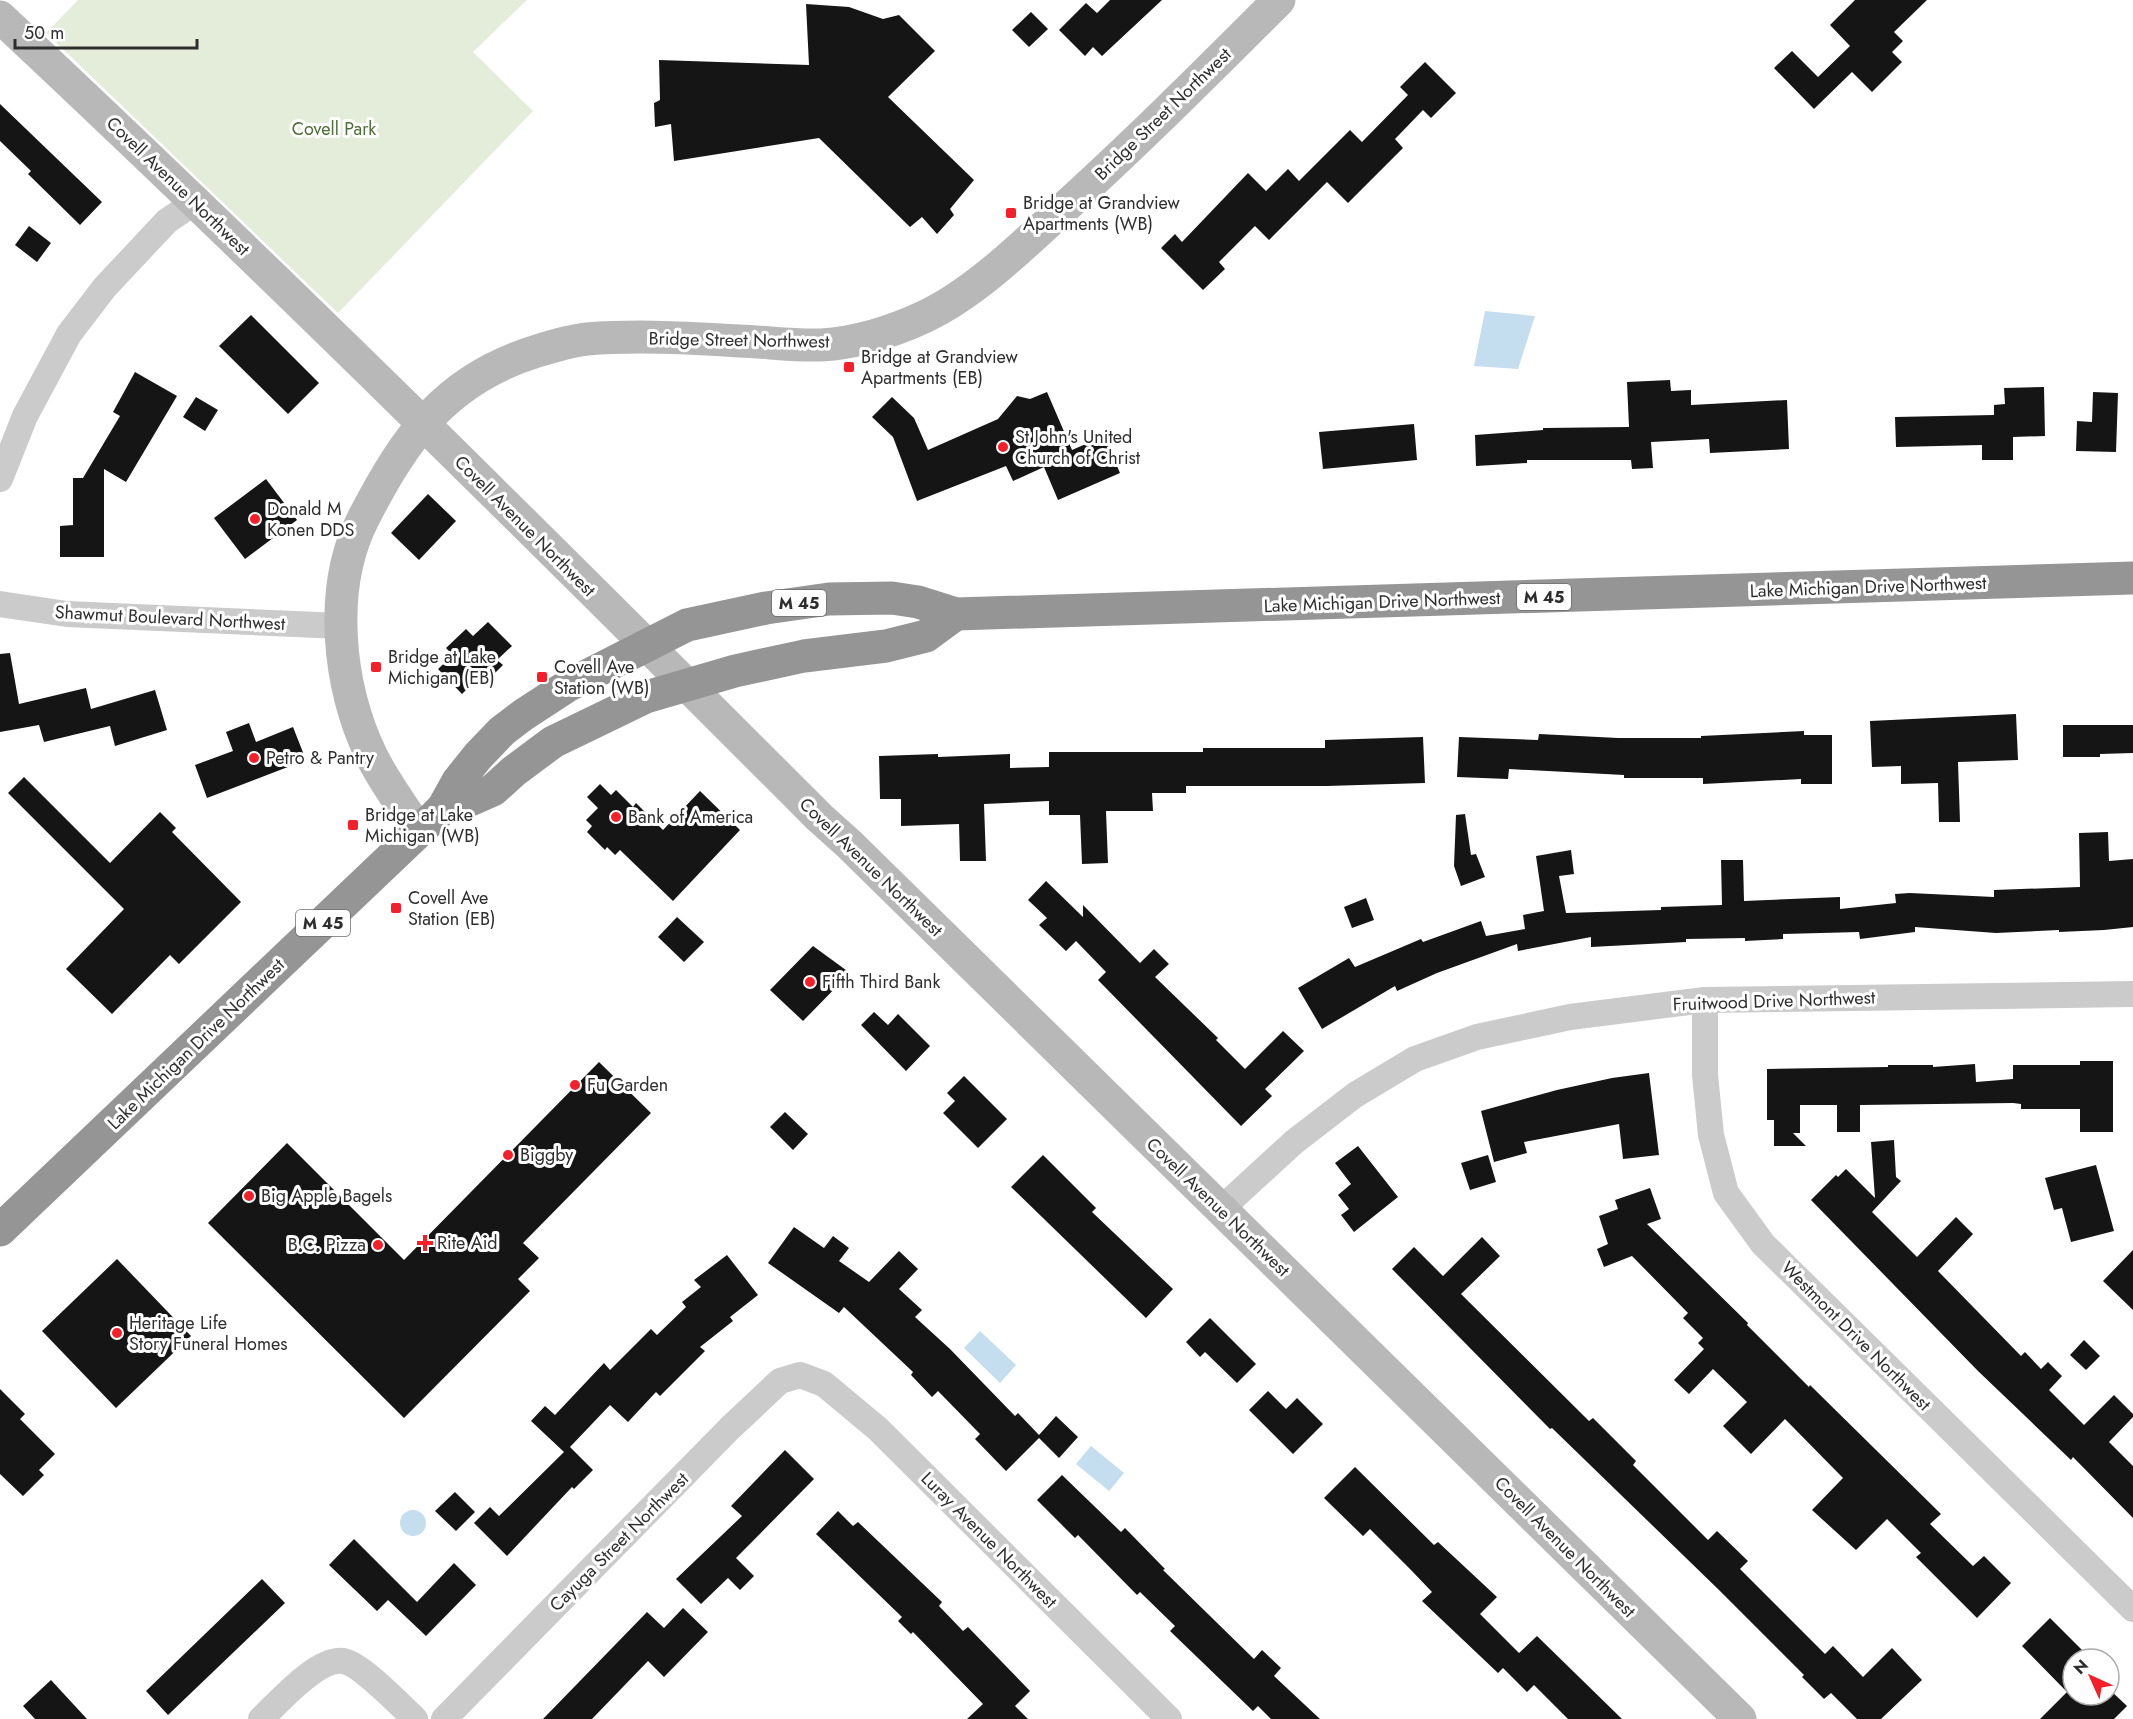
<svg xmlns="http://www.w3.org/2000/svg" width="2133" height="1719" viewBox="0 0 2133 1719" font-family="Jost,sans-serif">
  <style>
    .green { fill: #e3edda }
    .water { fill: #c4ddef }
    .building { fill: #151515 }
    .lines { fill: none; stroke-linecap: round; stroke-linejoin: round }
    .street { stroke: #cbcbcb; stroke-width: 26 }
    .secondary { stroke: #b8b8b8; stroke-width: 33 }
    .highway { stroke: #959595; stroke-width: 33 }
    .poi-dot { fill: #f51f2a; stroke: #fff; stroke-width: 2 }
    .labels { text-anchor: middle; dominant-baseline: central; stroke-width: 6; stroke-linejoin: round; paint-order: stroke }
    .shield { fill: #fff; stroke: #6d6d6d; stroke-width: 1.5 }
    .shield-label { font-size: 16px; font-weight: bold; fill: #2e2e2e }
    .street-label { font-size: 18px; fill: #2e2e2e; stroke: #fff }
    .park-label { font-size: 18px; fill: #4f6d37; stroke: #fff }
    .poi-label { font-size: 18px; fill: #2e2e2e; stroke: #fff; text-anchor: start }
  </style>
  <rect width="100%" height="100%" fill="#fff"/>
  <polygon class="green" points="78,0 527,0 473,52 533,111 338,313 46,33"/>
  <g class="water">
    <polygon points="1485,311 1535,316 1518,369 1474,366"/>
    <polygon points="980,1331 1016,1365 1000,1383 964,1348"/>
    <polygon points="1091,1446 1124,1473 1109,1491 1076,1464"/>
    <circle cx="413" cy="1523" r="13"/>
  </g>
  <g class="building">
    <polygon points="1110,0 1162,0 1102,56 1093,47 1085,56 1059,30 1086,3 1097,13"/>
    <polygon points="1855,0 1927,0 1894,32 1903,41 1892,52 1902,62 1872,92 1852,72 1814,109 1774,68 1792,51 1818,77 1850,46 1830,25"/>
    <polygon points="806,4 849,7 883,19 899,15 935,51 888,97 974,180 950,209 954,215 937,234 922,217 910,227 819,138 674,161 671,124 655,127 654,103 660,100 659,60 809,65"/>
    <polygon points="1031,12 1048,29 1029,47 1012,30"/>
    <polygon points="1425,62 1456,93 1431,118 1423,110 1395,139 1403,148 1348,203 1327,182 1269,240 1255,226 1219,262 1225,269 1203,290 1161,248 1175,234 1182,242 1248,173 1266,191 1288,169 1299,181 1350,130 1362,142 1408,95 1400,87"/>
    <polygon points="0,104 102,202 80,225 28,174 31,171 0,141"/>
    <polygon points="29,226 51,243 37,262 15,245"/>
    <polygon points="251,315 319,383 288,414 219,346"/>
    <polygon points="135,372 177,396 126,482 104,469 104,557 60,557 60,526 73,525 73,478 83,478 120,416 113,412"/>
    <polygon points="1670,380 1671,391 1691,390 1691,405 1787,400 1789,449 1710,453 1709,439 1651,442 1653,468 1632,469 1631,460 1527,460 1527,463 1476,466 1475,435 1543,430 1543,428 1629,427 1627,382"/>
    <polygon points="2044,387 2045,436 2013,437 2013,460 1982,460 1982,445 1896,447 1895,417 1994,415 1994,405 2005,404 2004,388"/>
    <polygon points="1047,392 1072,450 1104,436 1120,473 1058,500 1044,467 1013,481 1006,466 917,501 893,437 872,417 892,397 914,418 928,450 998,419 1017,396 1030,399"/>
    <polygon points="2093,392 2118,393 2116,452 2076,451 2077,421 2092,422"/>
    <polygon points="196,397 218,410 205,431 183,417"/>
    <polygon points="1414,424 1417,460 1323,469 1319,432"/>
    <polygon points="266,479 297,520 245,559 214,518"/>
    <polygon points="428,494 456,521 419,560 391,533"/>
    <polygon points="488,622 512,646 497,660 503,665 482,686 476,680 462,694 438,669 453,655 446,648 466,629 473,636"/>
    <polygon points="10,653 19,704 86,688 91,709 155,690 167,730 115,746 110,726 44,742 39,725 0,732 0,654"/>
    <polygon points="2016,714 2018,760 1958,762 1960,822 1939,822 1938,783 1901,784 1901,766 1872,767 1870,721"/>
    <polygon points="249,723 256,742 293,727 306,760 207,798 195,765 233,751 226,732"/>
    <polygon points="2063,725 2133,725 2133,753 2100,754 2100,757 2063,757"/>
    <polygon points="1804,731 1804,735 1832,735 1832,784 1801,784 1801,779 1703,784 1703,778 1624,778 1624,775 1509,769 1508,779 1457,777 1459,737 1538,740 1539,734 1618,738 1701,738 1701,736"/>
    <polygon points="1423,737 1425,783 1327,786 1186,786 1186,793 1152,793 1153,811 1106,811 1108,863 1082,864 1080,815 1049,815 1049,801 984,804 986,861 960,861 959,824 901,826 901,799 880,799 879,756 938,754 938,757 1010,754 1010,768 1049,767 1049,752 1203,752 1203,748 1325,748 1325,740"/>
    <polygon points="24,777 110,863 160,812 176,828 172,832 241,902 179,964 170,955 112,1014 66,969 124,909 8,793"/>
    <polygon points="600,784 611,795 616,790 633,807 636,803 663,830 700,791 740,830 673,901 620,850 615,855 607,847 605,850 587,832 592,826 586,820 598,808 587,797"/>
    <polygon points="1465,814 1471,855 1476,854 1485,877 1461,886 1454,866 1456,815"/>
    <polygon points="2108,832 2109,861 2133,859 2133,927 2104,930 2059,932 2059,930 1996,933 1915,927 1915,932 1860,939 1859,932 1783,934 1783,939 1745,941 1745,938 1686,939 1686,942 1591,947 1591,937 1518,951 1517,944 1437,973 1397,991 1395,986 1322,1029 1298,988 1349,958 1355,967 1421,939 1423,942 1481,921 1486,936 1525,929 1523,915 1544,911 1536,856 1571,850 1574,874 1559,876 1566,913 1661,910 1661,907 1722,905 1721,860 1743,860 1744,901 1840,897 1840,909 1896,903 1895,894 1910,893 1994,897 1994,890 2080,887 2079,833"/>
    <polygon points="1046,881 1083,917 1083,905 1140,963 1154,949 1169,964 1155,977 1218,1038 1216,1040 1245,1069 1283,1031 1304,1051 1265,1089 1272,1096 1241,1126 1098,980 1106,972 1076,941 1066,951 1039,925 1047,918 1028,900"/>
    <polygon points="1366,898 1374,920 1352,928 1344,907"/>
    <polygon points="677,917 704,942 684,962 658,937"/>
    <polygon points="813,946 850,973 803,1021 770,990"/>
    <polygon points="874,1012 888,1025 898,1014 930,1046 906,1071 861,1025"/>
    <polygon points="2080,1061 2113,1061 2113,1132 2080,1132 2080,1109 2021,1109 2021,1104 2013,1103 1860,1105 1860,1132 1837,1132 1837,1105 1800,1105 1800,1133 1793,1133 1806,1146 1774,1146 1774,1120 1767,1120 1767,1069 1888,1067 1888,1065 1933,1065 1933,1067 1975,1064 1976,1082 2013,1079 2013,1065 2080,1065"/>
    <polygon points="599,1062 651,1113 523,1243 539,1258 518,1279 530,1291 404,1418 208,1223 287,1143 404,1260"/>
    <polygon points="1649,1073 1659,1155 1623,1159 1619,1124 1524,1142 1527,1153 1494,1162 1481,1111 1557,1090 1612,1078"/>
    <polygon points="964,1076 1007,1119 978,1148 943,1113 955,1101 947,1093"/>
    <polygon points="785,1112 808,1134 793,1150 770,1127"/>
    <polygon points="1894,1140 1896,1177 1901,1181 1872,1212 1917,1257 1956,1217 1973,1234 1938,1271 2021,1356 2025,1352 2041,1369 2048,1362 2062,1376 2049,1390 2084,1425 2114,1395 2133,1414 2133,1417 2109,1442 2133,1466 2133,1518 2073,1457 2071,1460 1978,1371 1811,1200 1836,1175 1838,1177 1846,1169 1875,1198 1871,1142"/>
    <polygon points="1358,1146 1398,1197 1354,1232 1341,1215 1349,1209 1338,1195 1351,1184 1335,1163"/>
    <polygon points="1043,1155 1096,1208 1092,1212 1173,1289 1146,1318 1011,1187"/>
    <polygon points="1488,1155 1496,1182 1470,1190 1461,1163"/>
    <polygon points="2096,1165 2114,1231 2071,1242 2062,1208 2054,1210 2045,1178"/>
    <polygon points="1650,1188 1661,1219 1647,1224 1748,1323 1747,1325 1809,1387 1810,1385 1941,1514 1930,1524 1973,1566 1984,1556 2011,1583 1977,1618 1916,1557 1921,1553 1887,1519 1856,1550 1812,1510 1843,1478 1785,1419 1751,1454 1723,1426 1747,1402 1713,1369 1689,1394 1674,1380 1704,1349 1698,1343 1703,1338 1683,1318 1688,1313 1632,1256 1604,1267 1597,1249 1608,1244 1599,1216 1618,1209 1615,1200"/>
    <polygon points="794,1227 824,1248 833,1236 849,1248 839,1261 869,1282 899,1251 918,1269 899,1289 922,1310 915,1317 950,1349 1015,1416 1018,1413 1039,1435 1056,1416 1078,1437 1059,1458 1039,1438 1006,1471 975,1439 980,1434 938,1391 932,1397 911,1375 913,1372 844,1307 839,1313 768,1263"/>
    <polygon points="1482,1237 1500,1256 1461,1294 1589,1421 1593,1418 1636,1461 1633,1465 1708,1540 1717,1531 1748,1561 1740,1569 1825,1654 1833,1646 1863,1677 1892,1648 1922,1680 1881,1719 1857,1719 1831,1693 1824,1699 1802,1677 1804,1675 1719,1590 1552,1428 1550,1429 1392,1269 1414,1247 1443,1276"/>
    <polygon points="2133,1250 2133,1310 2103,1281"/>
    <polygon points="727,1255 758,1295 730,1317 733,1321 700,1347 705,1351 660,1396 656,1392 628,1422 610,1405 570,1447 593,1470 574,1489 572,1487 507,1556 474,1523 490,1507 499,1516 564,1452 531,1421 545,1406 555,1415 604,1363 610,1370 651,1329 657,1335 686,1307 682,1302 701,1287 694,1280"/>
    <polygon points="117,1259 191,1336 116,1408 42,1331"/>
    <polygon points="1210,1318 1256,1364 1237,1383 1205,1352 1200,1357 1186,1342"/>
    <polygon points="2084,1340 2100,1356 2086,1370 2070,1355"/>
    <polygon points="0,1389 25,1414 20,1419 55,1454 39,1470 44,1475 23,1496 0,1474"/>
    <polygon points="1268,1391 1286,1409 1297,1398 1323,1424 1293,1454 1249,1410"/>
    <polygon points="785,1450 814,1479 736,1558 754,1576 740,1590 728,1578 701,1604 676,1579 742,1516 731,1506"/>
    <polygon points="1355,1467 1434,1545 1438,1542 1497,1597 1480,1614 1519,1653 1537,1636 1622,1719 1568,1719 1534,1685 1527,1692 1503,1668 1498,1673 1422,1601 1432,1592 1411,1570 1370,1529 1363,1536 1324,1498"/>
    <polygon points="1062,1475 1121,1532 1125,1528 1165,1569 1163,1570 1254,1659 1262,1650 1281,1668 1274,1676 1320,1719 1271,1719 1258,1706 1253,1711 1170,1631 1175,1626 1140,1592 1137,1595 1078,1535 1075,1538 1037,1500"/>
    <polygon points="455,1492 475,1512 456,1531 435,1511"/>
    <polygon points="838,1511 853,1526 858,1522 942,1602 939,1606 963,1631 968,1627 1030,1691 1015,1706 1028,1719 967,1719 983,1704 913,1632 911,1634 898,1621 902,1617 816,1534"/>
    <polygon points="354,1539 417,1602 454,1563 476,1585 426,1636 388,1600 377,1611 329,1565"/>
    <polygon points="262,1579 285,1603 168,1715 146,1691"/>
    <polygon points="683,1608 708,1632 664,1677 648,1661 592,1719 543,1719 647,1612 664,1628"/>
    <polygon points="2050,1618 2091,1659 2073,1659 2073,1695 2109,1695 2109,1677 2116,1684 2110,1690 2127,1706 2114,1719 2040,1719 2067,1692 2022,1646"/>
    <polygon points="51,1680 87,1719 35,1719 23,1706"/>
  </g>
  <g class="lines">
    <g class="street">
      <polyline points="0,479 25,416 69,334 105,287 167,221 195,202"/>
      <polyline points="0,604 67,614 341,626"/>
      <polyline points="1705,1000 1705,1075 1711,1135 1726,1193 1763,1244 2133,1609"/>
      <polyline points="1221,1209 1294,1142 1355,1095 1415,1059 1477,1037 1570,1017 1705,1000 2133,994"/>
      <path d="M261 1719C279 1702 317 1658 343 1661 360 1663 401 1706 415 1719"/>
      <polyline points="444,1719 730,1428 780,1381 800,1375 824,1384 878,1429 1169,1719"/>
    </g>
    <g class="secondary">
      <path d="M0 17C279 278 550 548 820 818L849 844 1740 1719"/>
      <path d="M419 831C403 807 385 783 372 757 338 687 327 588 364 517 406 436 446 379 537 351 553 346 570 341 587 339 638 335 690 338 740 341 767 342 794 346 821 345 856 343 894 331 926 316 972 294 1016 252 1053 218 1131 148 1205 74 1279 0"/>
    </g>
    <g class="highway">
      <polyline points="443,808 468,801 493,790 514,771 553,742 646,697 735,671 804,656 886,646 926,636 956,614"/>
      <polyline points="0,1230 435,816 443,808 458,781 478,756 502,731 523,715 569,685 687,625 766,608 829,599 892,598 918,602 956,614 2133,578"/>
    </g>
  </g>
  <g class="poi-dot">
    <rect x="1005" y="207" width="12" height="12" rx="3"/>
    <rect x="843" y="361" width="12" height="12" rx="3"/>
    <circle cx="1003" cy="447" r="6"/>
    <circle cx="255" cy="519" r="6"/>
    <rect x="370" y="661" width="12" height="12" rx="3"/>
    <rect x="536" y="671" width="12" height="12" rx="3"/>
    <circle cx="254" cy="758" r="6"/>
    <circle cx="616" cy="817" r="6"/>
    <rect x="347" y="819" width="12" height="12" rx="3"/>
    <rect x="390" y="902" width="12" height="12" rx="3"/>
    <circle cx="810" cy="982" r="6"/>
    <circle cx="575" cy="1085" r="6"/>
    <circle cx="508" cy="1155" r="6"/>
    <circle cx="249" cy="1196" r="6"/>
    <path d="M422 1234h6v6h6v6h-6v6h-6v-6h-6v-6h6z"/>
    <circle cx="378" cy="1245" r="6"/>
    <circle cx="117" cy="1333" r="6"/>
  </g>
  <g class="labels">
    <g class="shield">
      <rect x="1517" y="584" width="54" height="26" rx="4.5"/>
      <rect x="772" y="590" width="54" height="26" rx="4.5"/>
      <rect x="296" y="910" width="54" height="26" rx="4.5"/>
    </g>
    <g class="shield-label">
      <text x="1544" y="597">M 45</text>
      <text x="799" y="603">M 45</text>
      <text x="323" y="923">M 45</text>
    </g>
    <g class="street-label">
      <text transform="translate(1163 114) rotate(-44)">Bridge Street Northwest</text>
      <text transform="translate(178 186) rotate(44)">Covell Avenue Northwest</text>
      <text transform="translate(739 340) rotate(1)">Bridge Street Northwest</text>
      <text transform="translate(525 526) rotate(45)">Covell Avenue Northwest</text>
      <text transform="translate(1868 587) rotate(-2)">Lake Michigan Drive Northwest</text>
      <text transform="translate(1382 602) rotate(-2)">Lake Michigan Drive Northwest</text>
      <text transform="translate(170 618) rotate(3)">Shawmut Boulevard Northwest</text>
      <text transform="translate(871 867) rotate(44)">Covell Avenue Northwest</text>
      <text transform="translate(1774 1001) rotate(-2)">Fruitwood Drive Northwest</text>
      <text transform="translate(196 1044) rotate(-44)">Lake Michigan Drive Northwest</text>
      <text transform="translate(1218 1207) rotate(44)">Covell Avenue Northwest</text>
      <text transform="translate(1856 1336) rotate(45)">Westmont Drive Northwest</text>
      <text transform="translate(989 1540) rotate(45)">Luray Avenue Northwest</text>
      <text transform="translate(619 1542) rotate(-45)">Cayuga Street Northwest</text>
      <text transform="translate(1565 1547) rotate(45)">Covell Avenue Northwest</text>
    </g>
    <g class="park-label">
      <text x="334" y="129">Covell Park</text>
    </g>
    <g class="poi-label">
      <text x="1023" y="203">Bridge at Grandview<tspan x="1023" dy="21">Apartments (WB)</tspan></text>
      <text x="861" y="357">Bridge at Grandview<tspan x="861" dy="21">Apartments (EB)</tspan></text>
      <text x="1015" y="437">St John's United<tspan x="1015" dy="21">Church of Christ</tspan></text>
      <text x="267" y="509">Donald M<tspan x="267" dy="21">Konen DDS</tspan></text>
      <text x="388" y="657">Bridge at Lake<tspan x="388" dy="21">Michigan (EB)</tspan></text>
      <text x="554" y="667">Covell Ave<tspan x="554" dy="21">Station (WB)</tspan></text>
      <text x="266" y="758">Petro &amp; Pantry</text>
      <text x="365" y="815">Bridge at Lake<tspan x="365" dy="21">Michigan (WB)</tspan></text>
      <text x="628" y="817">Bank of America</text>
      <text x="408" y="898">Covell Ave<tspan x="408" dy="21">Station (EB)</tspan></text>
      <text x="822" y="982">Fifth Third Bank</text>
      <text x="587" y="1085">Fu Garden</text>
      <text x="520" y="1155">Biggby</text>
      <text x="261" y="1196">Big Apple Bagels</text>
      <text x="437" y="1243">Rite Aid</text>
      <text x="366" y="1245" text-anchor="end">B.C. Pizza</text>
      <text x="129" y="1323">Heritage Life<tspan x="129" dy="21">Story Funeral Homes</tspan></text>
    </g>
  </g>
  <g transform="translate(2091 1677) rotate(315)"><circle r="28" fill="#ffffff" stroke="#ababab" stroke-width="1.5"/>
  <path d="M0-4.5L10 22L0 15L-10 22Z" fill="#f51f2a"/>
  <text y="-9" font-size="16" font-weight="bold" text-anchor="middle" fill="#2e2e2e">N</text>
  </g>
  <path d="M15 39v9h182v-9" fill="none" stroke="#2e2e2e" stroke-width="3"/>
  <text x="24" y="39" font-size="18" fill="#2e2e2e" stroke="#ffffff" stroke-width="4.5" paint-order="stroke">50 m</text>
</svg>
